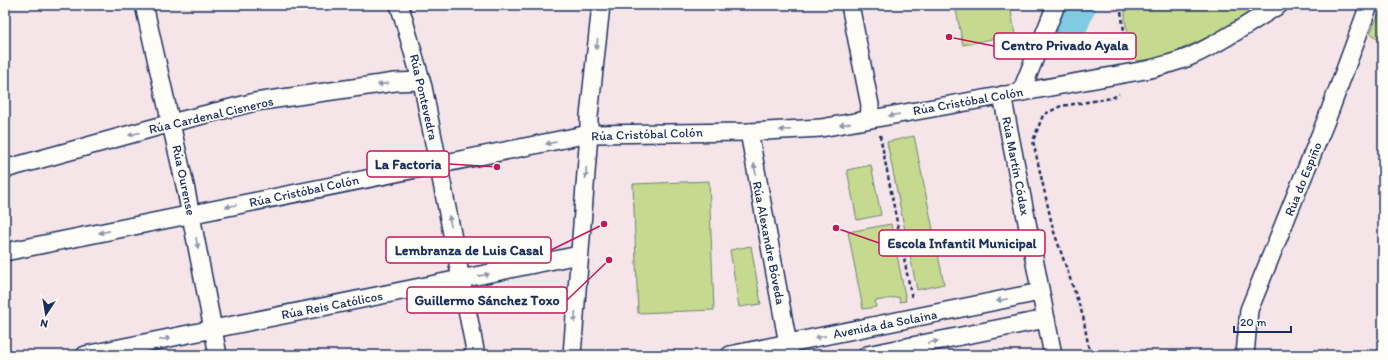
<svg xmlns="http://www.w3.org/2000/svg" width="1388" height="360" viewBox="0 0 1388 360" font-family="Itim,sans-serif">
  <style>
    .green { fill: #c5d98f; stroke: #708476 }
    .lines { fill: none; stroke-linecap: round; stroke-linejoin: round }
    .river { stroke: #81cbe2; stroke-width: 34 }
    .street-casing { stroke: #1b2f5e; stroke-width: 20 }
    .path { stroke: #1b2f5e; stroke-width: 2.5; stroke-dasharray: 4 3; stroke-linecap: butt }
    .street { stroke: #fdfcf7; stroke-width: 17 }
    .oneway { fill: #8c96aa }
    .labels { text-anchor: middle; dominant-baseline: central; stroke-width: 3.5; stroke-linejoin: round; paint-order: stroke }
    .street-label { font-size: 13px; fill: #1b2f5e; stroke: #fdfcf7 }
    .leader { fill: none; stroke: #c2185b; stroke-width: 1.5 }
    .callout-dot { fill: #c2185b; stroke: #fdfcf7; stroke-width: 1.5 }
    .callout { fill: #fdfcf7; stroke: #c2185b; stroke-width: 1.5 }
    .callout-label { font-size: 14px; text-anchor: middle; font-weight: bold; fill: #1b2f5e }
  </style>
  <rect width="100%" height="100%" fill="#f5e5e9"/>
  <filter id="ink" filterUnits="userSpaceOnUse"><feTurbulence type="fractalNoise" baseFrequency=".025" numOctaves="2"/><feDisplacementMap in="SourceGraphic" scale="8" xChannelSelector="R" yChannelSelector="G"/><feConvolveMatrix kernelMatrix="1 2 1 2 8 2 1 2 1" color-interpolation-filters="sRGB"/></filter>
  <g filter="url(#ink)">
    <g class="green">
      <polygon points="955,5 1010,5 1015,34 963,45"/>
      <polygon points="1125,5 1260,5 1222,31 1161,58 1136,61 1125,21"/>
      <polygon points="1383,6 1383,42 1370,33"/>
      <polygon points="914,136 944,284 917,290 887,142"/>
      <polygon points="871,165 881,215 857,220 847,170"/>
      <polygon points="709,181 714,310 638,313 633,184"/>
      <polygon points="891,224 906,301 900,302 899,297 875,301 876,307 863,309 848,232"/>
      <polygon points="751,246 761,304 739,307 730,250"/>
    </g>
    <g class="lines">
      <polyline class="river" points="1067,35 1079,5"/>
      <defs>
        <g id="street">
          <polyline points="144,5 186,190 218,355"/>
          <polyline points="399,5 403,17 423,87 476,355"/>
          <polyline points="850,5 870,105 869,119"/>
          <polyline points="1021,92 1056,5"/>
          <polyline points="1002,95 1053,355"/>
          <polyline points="749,132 790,355"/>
          <polyline points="5,169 171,123 255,102 395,82 421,81"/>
          <path d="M5 252 589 134 749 132 821 128 1151 69C1164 65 1177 62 1189 57 1221 43 1249 23 1279 5"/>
          <polyline points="85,355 579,255"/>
          <polyline points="572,355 589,134 589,116 601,5"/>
          <polyline points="730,355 1040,292"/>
          <polyline points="867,355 1046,319"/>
          <polyline points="1245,355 1249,310 1329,113 1369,5"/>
        </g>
      </defs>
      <use href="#street" class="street-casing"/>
      <g class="path">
        <polyline points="1120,5 1128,56"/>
        <polyline points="619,8 633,5"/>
        <polyline points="880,135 912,299"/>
        <polyline points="1090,355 1083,316 1053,229 1033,141 1043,115 1061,106 1112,98 1119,94"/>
      </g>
      <use href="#street" class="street"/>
    </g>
    <defs><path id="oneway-solid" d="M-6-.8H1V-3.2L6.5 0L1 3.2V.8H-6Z"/></defs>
    <g class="oneway">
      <use href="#oneway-solid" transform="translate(597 44) rotate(97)"/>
      <use href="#oneway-solid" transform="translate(383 84) rotate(172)"/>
      <use href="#oneway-solid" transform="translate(894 115) rotate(170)"/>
      <use href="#oneway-solid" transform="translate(845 124) rotate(170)"/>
      <use href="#oneway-solid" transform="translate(785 130) rotate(177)"/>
      <use href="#oneway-solid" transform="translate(134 134) rotate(165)"/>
      <use href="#oneway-solid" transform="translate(551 143) rotate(169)"/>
      <use href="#oneway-solid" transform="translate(755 169) rotate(-100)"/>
      <use href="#oneway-solid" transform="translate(586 173) rotate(94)"/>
      <use href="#oneway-solid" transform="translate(231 206) rotate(168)"/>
      <use href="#oneway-solid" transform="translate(450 221) rotate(-101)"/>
      <use href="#oneway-solid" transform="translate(104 232) rotate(169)"/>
      <use href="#oneway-solid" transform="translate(197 243) rotate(79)"/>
      <use href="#oneway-solid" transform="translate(484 275) rotate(-11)"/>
      <use href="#oneway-solid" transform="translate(1002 300) rotate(168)"/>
      <use href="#oneway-solid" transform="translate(575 317) rotate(94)"/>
      <use href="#oneway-solid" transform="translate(820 337) rotate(169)"/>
      <use href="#oneway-solid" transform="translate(165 339) rotate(-11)"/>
      <use href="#oneway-solid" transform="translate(933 342) rotate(-11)"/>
    </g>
  </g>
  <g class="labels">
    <g class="street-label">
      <text transform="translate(424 97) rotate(77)">Rúa Pontevedra</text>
      <text transform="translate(968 101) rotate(-10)">Rúa Cristóbal Colón</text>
      <text transform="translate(211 115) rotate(-13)">Rúa Cardenal Cisneros</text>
      <text transform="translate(647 134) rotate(-2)">Rúa Cristóbal Colón</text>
      <text transform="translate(1016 166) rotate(79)">Rúa Martín Códax</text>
      <text transform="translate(1303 179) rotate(-68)">Rúa do Espiño</text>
      <text transform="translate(184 180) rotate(78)">Rúa Ourense</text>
      <text transform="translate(304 191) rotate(-12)">Rúa Cristóbal Colón</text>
      <text transform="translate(769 243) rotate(79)">Rúa Alexandre Bóveda</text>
      <text transform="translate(332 305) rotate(-11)">Rúa Reis Católicos</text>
      <text transform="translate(885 324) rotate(-11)">Avenida da Solaina</text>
    </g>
  </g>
  <path class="leader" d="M949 37L994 46M497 167L449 164M836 228L879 243M604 224L551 250M609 260L567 300"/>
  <g class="callout-dot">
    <circle cx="949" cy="37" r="4"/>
    <circle cx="497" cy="167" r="4"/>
    <circle cx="836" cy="228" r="4"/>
    <circle cx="604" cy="224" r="4"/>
    <circle cx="609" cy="260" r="4"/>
  </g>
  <g class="callout">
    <rect x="994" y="33" width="142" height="26" rx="4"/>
    <rect x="367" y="151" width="82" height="26" rx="4"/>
    <rect x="879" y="230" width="166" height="26" rx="4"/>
    <rect x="386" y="237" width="165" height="26" rx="4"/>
    <rect x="407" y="287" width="160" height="26" rx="4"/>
  </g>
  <g class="callout-label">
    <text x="1065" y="50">Centro Privado Ayala</text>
    <text x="408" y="169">La Factoria</text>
    <text x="962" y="248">Escola Infantil Municipal</text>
    <text x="469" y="255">Lembranza de Luis Casal</text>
    <text x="487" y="305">Guillermo Sánchez Toxo</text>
  </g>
  <rect width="1388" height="360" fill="none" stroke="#fdfcf7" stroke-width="20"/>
  <rect x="10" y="10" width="1368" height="340" fill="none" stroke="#1b2f5e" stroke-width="1.5" filter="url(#ink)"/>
  <g transform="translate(46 314) rotate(192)" stroke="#fdfcf7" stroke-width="3" paint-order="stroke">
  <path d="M0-3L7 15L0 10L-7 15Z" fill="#1b2f5e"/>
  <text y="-6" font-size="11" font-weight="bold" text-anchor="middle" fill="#1b2f5e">N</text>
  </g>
  <path d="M1234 326v6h57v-6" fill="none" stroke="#1b2f5e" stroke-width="2"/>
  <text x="1240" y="326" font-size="12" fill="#1b2f5e" stroke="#fdfcf7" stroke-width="3" paint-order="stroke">20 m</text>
</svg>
